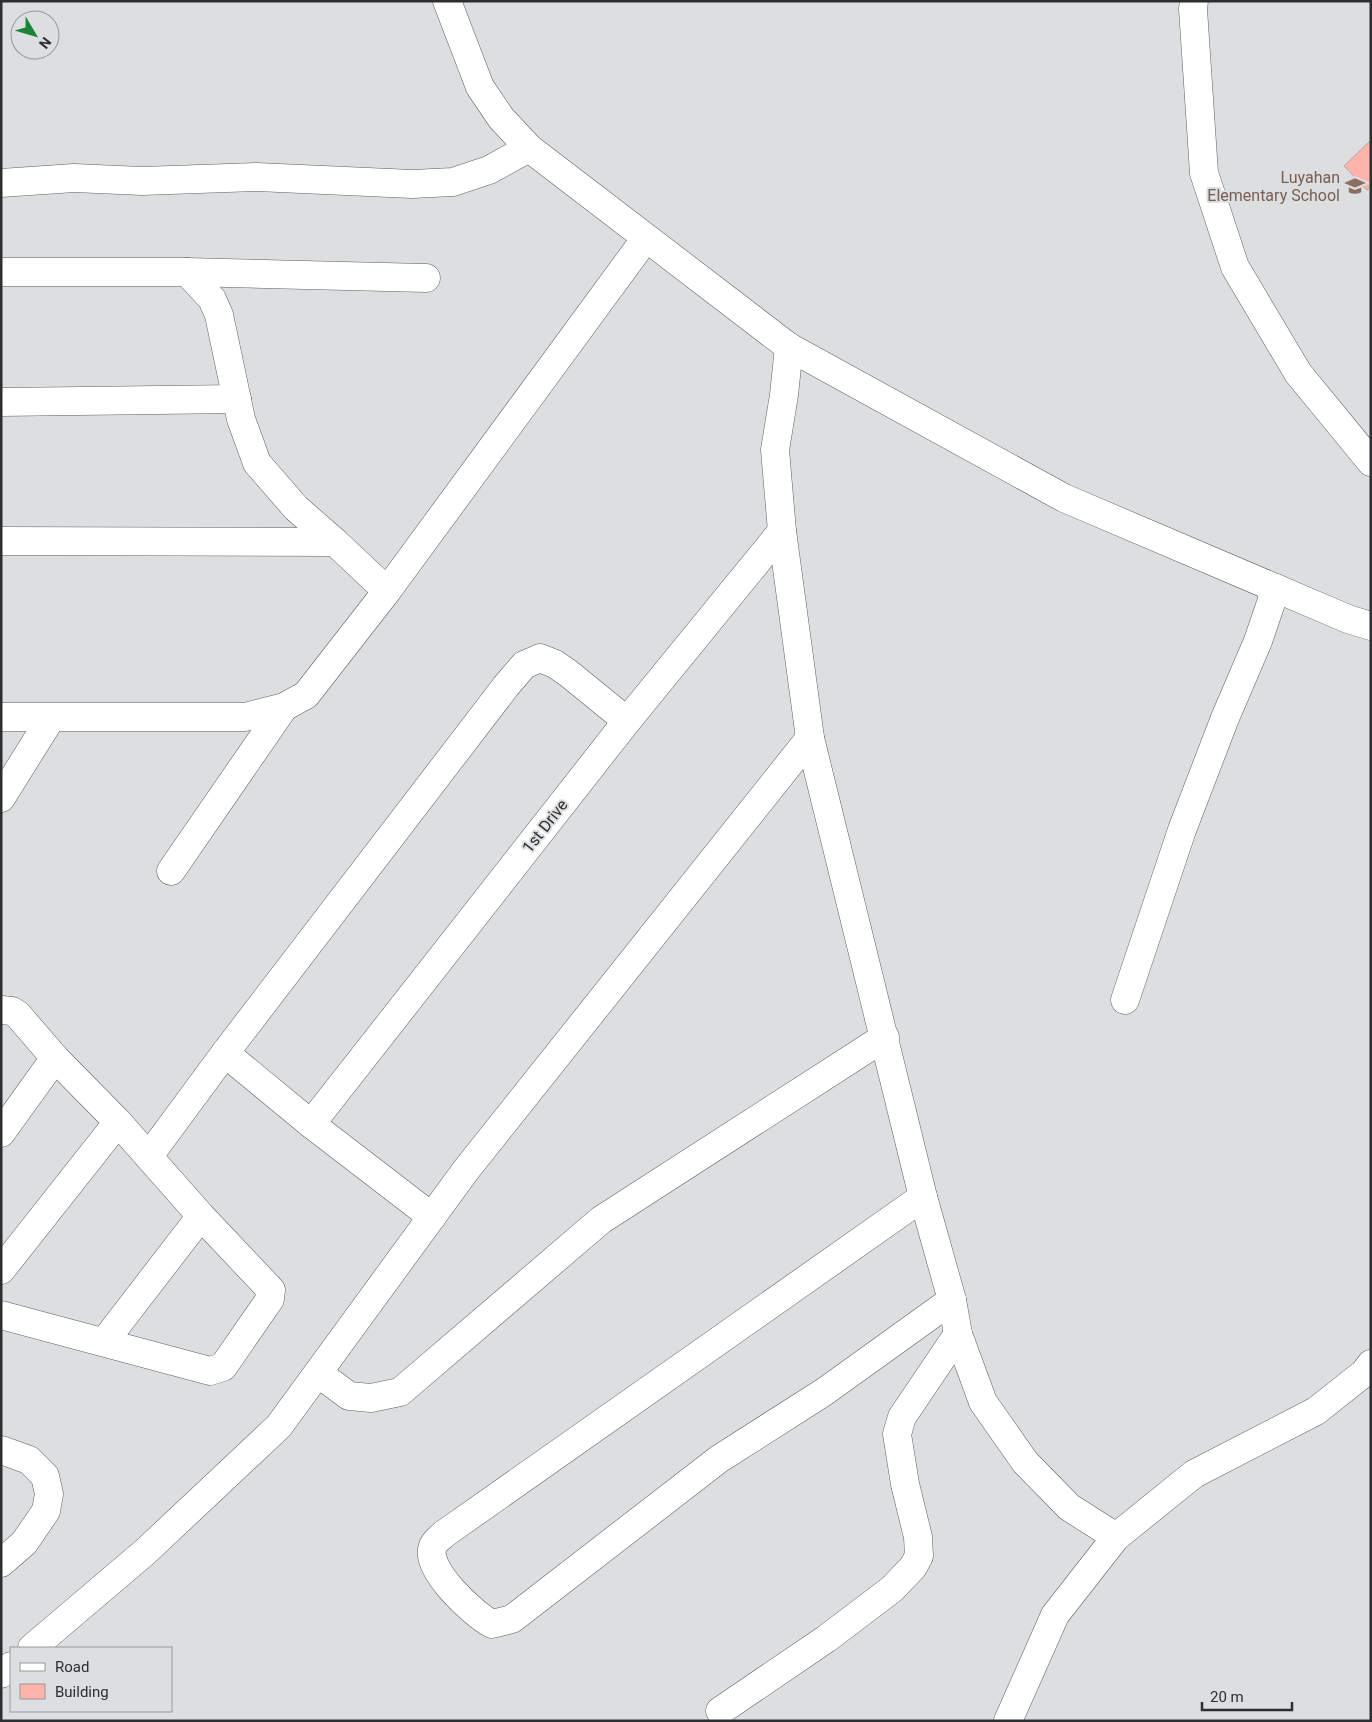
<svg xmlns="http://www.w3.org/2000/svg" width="1372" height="1722" viewBox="0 0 1372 1722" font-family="Roboto,sans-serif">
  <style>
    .building { fill: #ffb3ab; stroke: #adaaaa }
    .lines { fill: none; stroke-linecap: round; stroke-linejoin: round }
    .minor-casing { stroke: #5d5f60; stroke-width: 29 }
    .major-casing { stroke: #5d5f60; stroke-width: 29 }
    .minor { stroke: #fff; stroke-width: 28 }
    .major { stroke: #fff; stroke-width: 28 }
    .labels { text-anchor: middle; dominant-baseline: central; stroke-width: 4; stroke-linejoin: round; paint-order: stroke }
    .education-label { font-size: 16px; fill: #785e54; stroke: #dcdee0; text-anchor: end }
    .street-label { font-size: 16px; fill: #2d2e2f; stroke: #dcdee0 }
  </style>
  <rect width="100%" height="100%" fill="#dcdee0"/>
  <polygon class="building" points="1371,140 1371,187 1367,190 1344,166"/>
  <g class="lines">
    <defs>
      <g id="minor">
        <polyline points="447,1 480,87 501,118 529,148 789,347 1064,498 1348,619 1371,626"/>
        <polyline points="1,183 74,178 142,181 257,177 412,184 453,182 489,170 529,148"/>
        <polyline points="1,272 187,272 426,278"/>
        <polyline points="187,272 212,299 219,315 241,419 257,463 296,508 335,542 387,591"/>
        <polyline points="789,347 784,395 775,450 782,531 810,738 923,1197 952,1300 958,1334 983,1402 1025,1462 1069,1507 1116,1537"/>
        <polyline points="1,402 237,399"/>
        <polyline points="1,541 335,542"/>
        <polyline points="1,717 245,717 284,707 306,695 387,591 646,238"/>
        <polyline points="1,798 51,718"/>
        <polyline points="171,871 284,707"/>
        <polyline points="1125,1000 1182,830 1225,718 1258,641 1276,588"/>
        <polyline points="1,1010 12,1011 18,1015 55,1058 118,1122 201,1216 271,1290 270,1299 223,1367 210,1371 1,1315"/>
        <polyline points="225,1053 311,1124 432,1217"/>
        <polyline points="311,1124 627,721 782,531"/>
        <polyline points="1,1133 55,1058"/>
        <polyline points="149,1156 225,1053 506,686 524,665 540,658 555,664 568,673 627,721"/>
        <path d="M923 1197 444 1534C440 1538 435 1541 433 1546 423 1568 474 1615 492 1624L512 1619 719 1459 824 1392 952 1300"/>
        <polyline points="1,1270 118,1122"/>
        <polyline points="104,1342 201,1216"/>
        <polyline points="318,1373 349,1396 371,1398 400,1392 601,1220 885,1037"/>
        <polyline points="1,1450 29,1460 45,1476 49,1494 46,1511 24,1543 1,1563"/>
        <polyline points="32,1648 145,1552 279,1426 466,1170 810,738"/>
        <polyline points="1,1674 11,1666"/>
        <polyline points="720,1711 826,1639 892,1589 913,1567 919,1556 918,1537 905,1484 897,1434 902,1417 958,1334"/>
      </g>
      <g id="major">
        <polyline points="1194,1 1193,9 1204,173 1235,267 1298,373 1371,462"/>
        <polyline points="1008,1721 1055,1615 1116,1537 1194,1474 1316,1411 1364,1373 1371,1364"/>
      </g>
    </defs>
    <use href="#minor" class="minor-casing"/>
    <use href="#major" class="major-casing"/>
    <use href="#minor" class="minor"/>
    <use href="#major" class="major"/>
  </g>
  <defs>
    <symbol id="school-bare" viewBox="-9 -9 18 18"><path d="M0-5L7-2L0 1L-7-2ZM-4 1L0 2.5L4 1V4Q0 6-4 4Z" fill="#8d6e63" stroke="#dcdee0" stroke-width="2.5" paint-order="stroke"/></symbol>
  </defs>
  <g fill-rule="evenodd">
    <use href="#school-bare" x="1341" y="172" width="28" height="28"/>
  </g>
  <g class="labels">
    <g class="education-label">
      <text x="1340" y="177">Luyahan<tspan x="1340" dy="18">Elementary School</tspan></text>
    </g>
    <g class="street-label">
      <text transform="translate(545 826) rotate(-52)">1st Drive</text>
    </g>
  </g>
  <rect width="1372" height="1722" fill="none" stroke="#2d2e2f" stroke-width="5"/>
  <rect x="10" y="1647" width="162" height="65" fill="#dcdee0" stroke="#969899"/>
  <rect x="20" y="1663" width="25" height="8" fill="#ffffff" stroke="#969899"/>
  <text x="55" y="1672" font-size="15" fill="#2d2e2f">Road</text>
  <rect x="20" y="1684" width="25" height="15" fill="#ffb3ab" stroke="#969899"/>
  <text x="55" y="1697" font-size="15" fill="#2d2e2f">Building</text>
  <g transform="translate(35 35) rotate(128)"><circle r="24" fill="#dcdee0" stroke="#969899"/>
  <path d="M0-4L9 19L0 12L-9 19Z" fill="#1b8439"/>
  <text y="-8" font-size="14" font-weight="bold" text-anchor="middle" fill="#2d2e2f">N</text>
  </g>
  <path d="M1202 1702v8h90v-8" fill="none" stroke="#2d2e2f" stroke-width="2.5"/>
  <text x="1210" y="1702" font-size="15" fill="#2d2e2f" stroke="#dcdee0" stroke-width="4" paint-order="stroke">20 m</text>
</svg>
